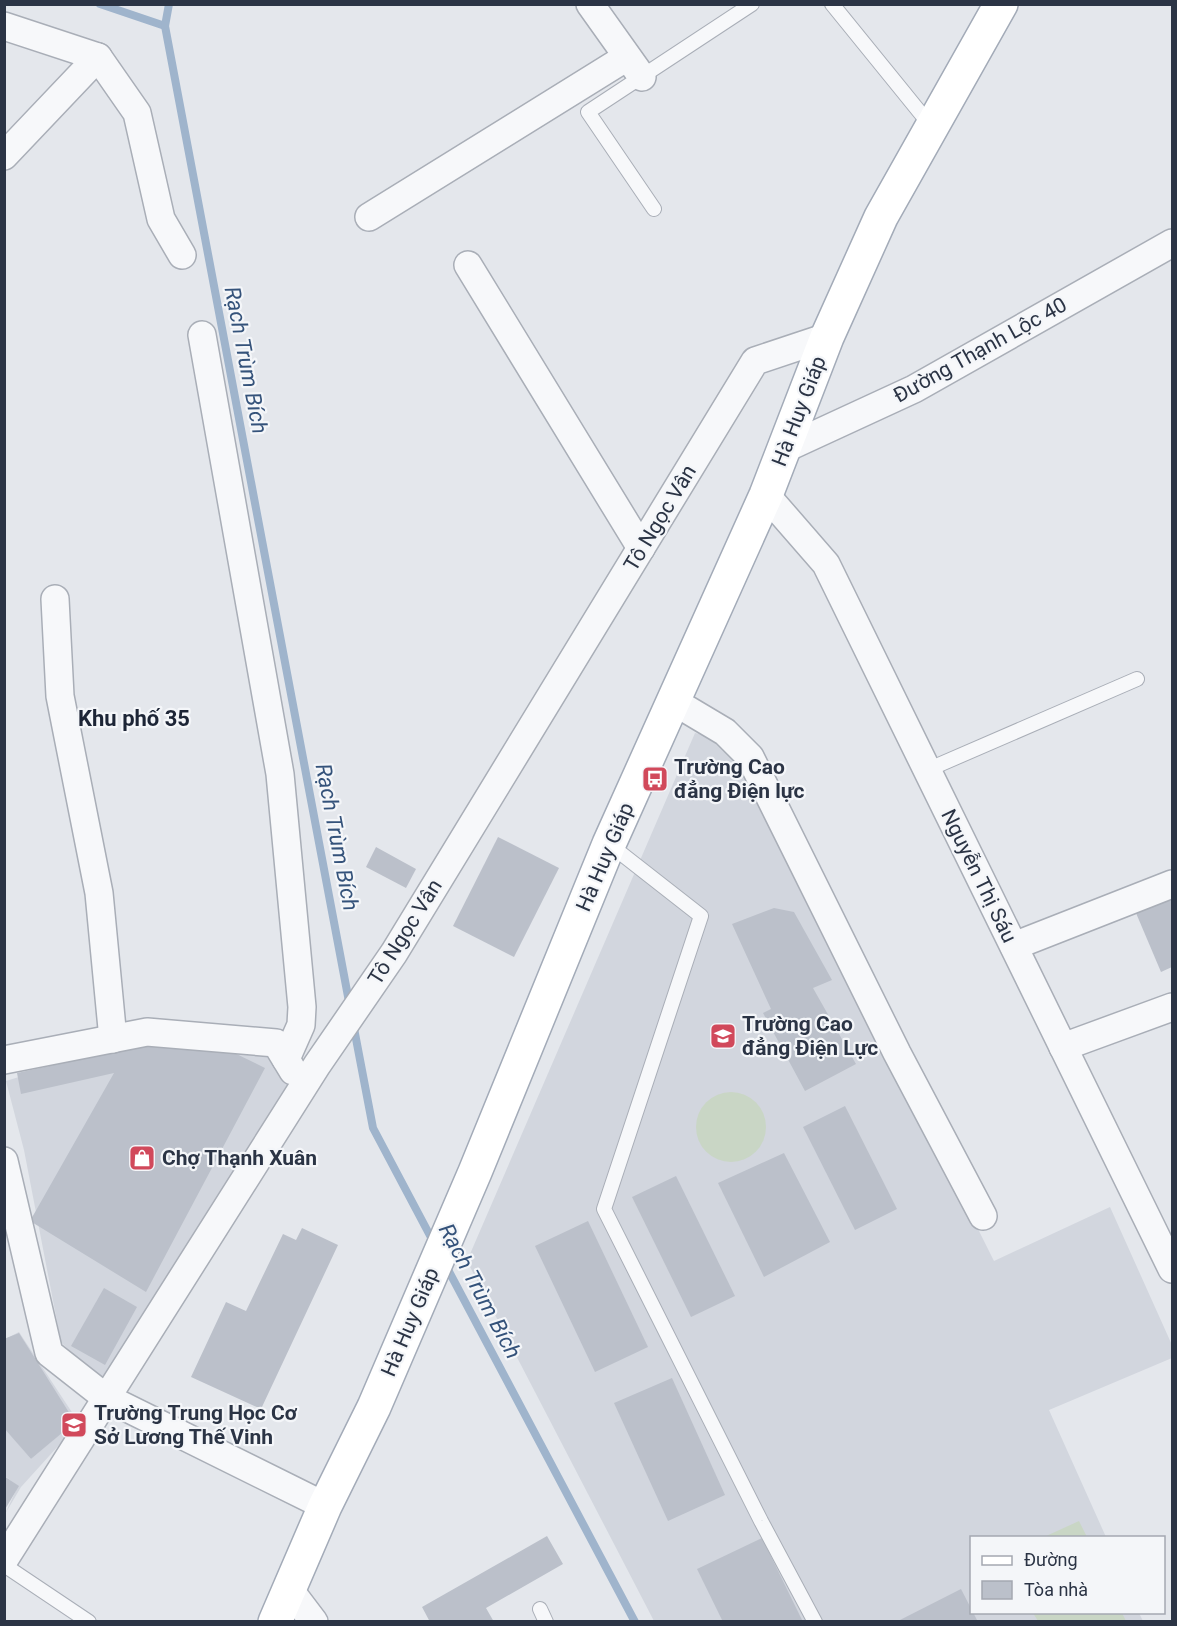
<svg xmlns="http://www.w3.org/2000/svg" width="1177" height="1626" viewBox="0 0 1177 1626" font-family="Roboto,sans-serif">
  <style>
    .built { fill: #d2d6de }
    .green { fill: #c9d6c5 }
    .lines { fill: none; stroke-linecap: round; stroke-linejoin: round }
    .stream { stroke: #9fb4cc; stroke-width: 8 }
    .building { fill: #bbc0ca }
    .lane-casing { stroke: #a9aeb7; stroke-width: 16 }
    .street-casing { stroke: #a9aeb7; stroke-width: 30 }
    .primary-casing { stroke: #a3abb8; stroke-width: 36 }
    .lane { stroke: #f7f8fa; stroke-width: 14 }
    .street { stroke: #f7f8fa; stroke-width: 27 }
    .primary { stroke: #fff; stroke-width: 33 }
    .labels { text-anchor: middle; dominant-baseline: central; stroke-width: 4.5; stroke-linejoin: round; paint-order: stroke }
    .street-label { font-size: 21px; fill: #2b3445; stroke: #f4f6f9 }
    .poi-label { font-size: 21px; font-weight: bold; fill: #2b3445; stroke: #f4f6f9; text-anchor: start }
    .water-label { font-size: 22px; font-style: italic; fill: #34527a; stroke: #f4f6f9 }
    .neighbourhood-label { font-size: 22px; font-weight: bold; fill: #1d2536; stroke: #f4f6f9 }
  </style>
  <rect width="100%" height="100%" fill="#e4e7ec"/>
  <g class="built">
    <polygon points="695,733 735,743 994,1261 1110,1207 1172,1345 1172,1358 1049,1410 1106,1537 972,1538 972,1612 1139,1613 1143,1621 654,1621 467,1261"/>
    <polygon points="263,1037 289,1082 101,1384 61,1342 24,1150 6,1081 126,1044"/>
    <polygon points="19,1332 79,1423 21,1487 5,1514 18,1486 5,1476 5,1428 31,1459 74,1422 5,1339"/>
  </g>
  <g class="green">
    <circle cx="731" cy="1127" r="35"/>
    <polygon points="1079,1521 1087,1537 1044,1537"/>
    <polygon points="1033,1613 1122,1613 1126,1621 1038,1621"/>
  </g>
  <g class="lines">
    <g class="stream">
      <polyline points="100,4 165,26"/>
      <polyline points="169,4 165,26 350,1007"/>
      <polyline points="353,1023 373,1128 435,1245"/>
      <polyline points="445,1264 635,1622"/>
    </g>
  </g>
  <g class="building">
    <polygon points="498,837 559,868 514,957 453,926"/>
    <polygon points="376,847 416,869 406,888 366,867"/>
    <polygon points="1172,897 1172,967 1161,972 1136,913"/>
    <polygon points="774,908 794,912 832,980 813,988 856,1064 805,1091 763,1013 771,1009 732,924"/>
    <polygon points="146,1045 220,1046 265,1068 146,1292 30,1221 114,1073 21,1094 17,1073"/>
    <polygon points="845,1106 897,1209 855,1230 803,1127"/>
    <polygon points="784,1153 830,1242 764,1277 718,1183"/>
    <polygon points="676,1176 735,1296 691,1317 632,1197"/>
    <polygon points="588,1221 648,1347 595,1372 535,1246"/>
    <polygon points="302,1228 338,1245 261,1409 191,1377 226,1302 246,1311 283,1234 296,1240"/>
    <polygon points="104,1288 137,1307 105,1365 71,1346"/>
    <polygon points="19,1333 75,1422 31,1459 4,1428 4,1339"/>
    <polygon points="672,1378 725,1495 668,1521 614,1403"/>
    <polygon points="4,1476 19,1486 4,1511"/>
    <polygon points="547,1536 563,1564 486,1608 494,1622 430,1622 422,1607"/>
    <polygon points="762,1538 803,1622 723,1622 697,1569"/>
    <polygon points="961,1589 978,1622 896,1622"/>
  </g>
  <g class="lines">
    <defs>
      <g id="lane">
        <polyline points="832,4 931,126"/>
        <polyline points="654,209 588,112 752,4"/>
        <polyline points="927,770 1137,679"/>
        <polyline points="609,844 701,916 604,1209 761,1521 815,1622"/>
        <polyline points="4,1565 89,1622"/>
        <polyline points="540,1609 546,1622"/>
      </g>
      <g id="street">
        <polyline points="590,4 642,77"/>
        <polyline points="4,26 98,57 137,113 161,219 182,255"/>
        <polyline points="4,156 98,57"/>
        <polyline points="369,217 627,57"/>
        <polyline points="468,265 641,548"/>
        <polyline points="202,335 280,774 302,1007 301,1025 286,1059"/>
        <polyline points="784,449 914,389 1172,243"/>
        <polyline points="766,495 826,564 1172,1269"/>
        <polyline points="55,599 60,696 99,893 113,1039"/>
        <polyline points="673,701 725,732 750,757 897,1053 983,1216"/>
        <polyline points="1014,946 1172,884"/>
        <polyline points="1063,1047 1172,1007"/>
        <polyline points="4,1060 147,1032 276,1043 293,1071"/>
        <polyline points="4,1161 49,1353 105,1397 325,1506"/>
        <polyline points="4,1560 317,1065 394,953 755,361 827,337"/>
        <polyline points="289,1589 314,1622"/>
      </g>
      <polyline id="primary" points="275,1622 325,1506 374,1407 475,1172 609,844 766,495 827,337 881,217 1001,4"/>
    </defs>
    <use href="#lane" class="lane-casing"/>
    <use href="#street" class="street-casing"/>
    <use href="#primary" class="primary-casing"/>
    <use href="#lane" class="lane"/>
    <use href="#street" class="street"/>
    <use href="#primary" class="primary"/>
  </g>
  <defs>
    <symbol id="bus-square" viewBox="-11 -11 22 22"><rect x="-9" y="-9" width="18" height="18" rx="4" fill="#d1495b" stroke="#f4f6f9"/><path d="M-5-6H5V4H4V6H2V4H-2V6H-4V4H-5ZM-3.5-4V0h7V-4ZM-3.5 1.2v1.5H-2V1.2ZM2 1.2v1.5H3.5V1.2Z" fill="#fff"/></symbol>
    <symbol id="university-square" viewBox="-11 -11 22 22"><rect x="-9" y="-9" width="18" height="18" rx="4" fill="#d1495b" stroke="#f4f6f9"/><path d="M0-5L7-2L0 1L-7-2ZM-4 1L0 2.5L4 1V4Q0 6-4 4Z" fill="#fff"/></symbol>
    <symbol id="shop-square" viewBox="-11 -11 22 22"><rect x="-9" y="-9" width="18" height="18" rx="4" fill="#d1495b" stroke="#f4f6f9"/><path d="M-5-2.5h2.3a2.7 3.5 0 0 1 5.4 0H5L5.5 6h-11ZM-1.5-2.5h3a1.5 2.3 0 0 0-3 0Z" fill="#fff"/></symbol>
    <symbol id="school-square" viewBox="-11 -11 22 22"><rect x="-9" y="-9" width="18" height="18" rx="4" fill="#d1495b" stroke="#f4f6f9"/><path d="M0-5L7-2L0 1L-7-2ZM-4 1L0 2.5L4 1V4Q0 6-4 4Z" fill="#fff"/></symbol>
  </defs>
  <g fill-rule="evenodd">
    <use href="#bus-square" x="640" y="764" width="30" height="30"/>
    <use href="#university-square" x="708" y="1021" width="30" height="30"/>
    <use href="#shop-square" x="127" y="1143" width="30" height="30"/>
    <use href="#school-square" x="59" y="1410" width="30" height="30"/>
  </g>
  <g class="labels">
    <g class="street-label">
      <text transform="translate(980 350) rotate(-29)">Đường Thạnh Lộc 40</text>
      <text transform="translate(799 411) rotate(-69)">Hà Huy Giáp</text>
      <text transform="translate(660 518) rotate(-59)">Tô Ngọc Vân</text>
      <text transform="translate(605 857) rotate(-67)">Hà Huy Giáp</text>
      <text transform="translate(979 876) rotate(64)">Nguyễn Thị Sáu</text>
      <text transform="translate(405 932) rotate(-58)">Tô Ngọc Vân</text>
      <text transform="translate(410 1322) rotate(-67)">Hà Huy Giáp</text>
    </g>
    <g class="poi-label">
      <text x="674" y="767">Trường Cao<tspan x="674" dy="24">đẳng Điện lực</tspan></text>
      <text x="742" y="1024">Trường Cao<tspan x="742" dy="24">đẳng Điện Lực</tspan></text>
      <text x="162" y="1158">Chợ Thạnh Xuân</text>
      <text x="94" y="1413">Trường Trung Học Cơ<tspan x="94" dy="24">Sở Lương Thế Vinh</tspan></text>
    </g>
    <g class="water-label">
      <text transform="translate(246 360) rotate(79)">Rạch Trùm Bích</text>
      <text transform="translate(337 837) rotate(79)">Rạch Trùm Bích</text>
      <text transform="translate(480 1291) rotate(62)">Rạch Trùm Bích</text>
    </g>
    <g class="neighbourhood-label">
      <text x="134" y="718">Khu phố 35</text>
    </g>
  </g>
  <rect width="1177" height="1626" fill="none" stroke="#2b3445" stroke-width="12"/>
  <rect x="970" y="1536" width="195" height="78" fill="#f4f6f9" stroke="#a4a8b1" stroke-width="1.5"/>
  <rect x="982" y="1556" width="30" height="9" fill="#ffffff" stroke="#a4a8b1" stroke-width="1.5"/>
  <text x="1024" y="1566" font-size="18" fill="#2b3445">Đường</text>
  <rect x="982" y="1581" width="30" height="18" fill="#bbc0ca" stroke="#a4a8b1" stroke-width="1.5"/>
  <text x="1024" y="1596" font-size="18" fill="#2b3445">Tòa nhà</text>
</svg>
